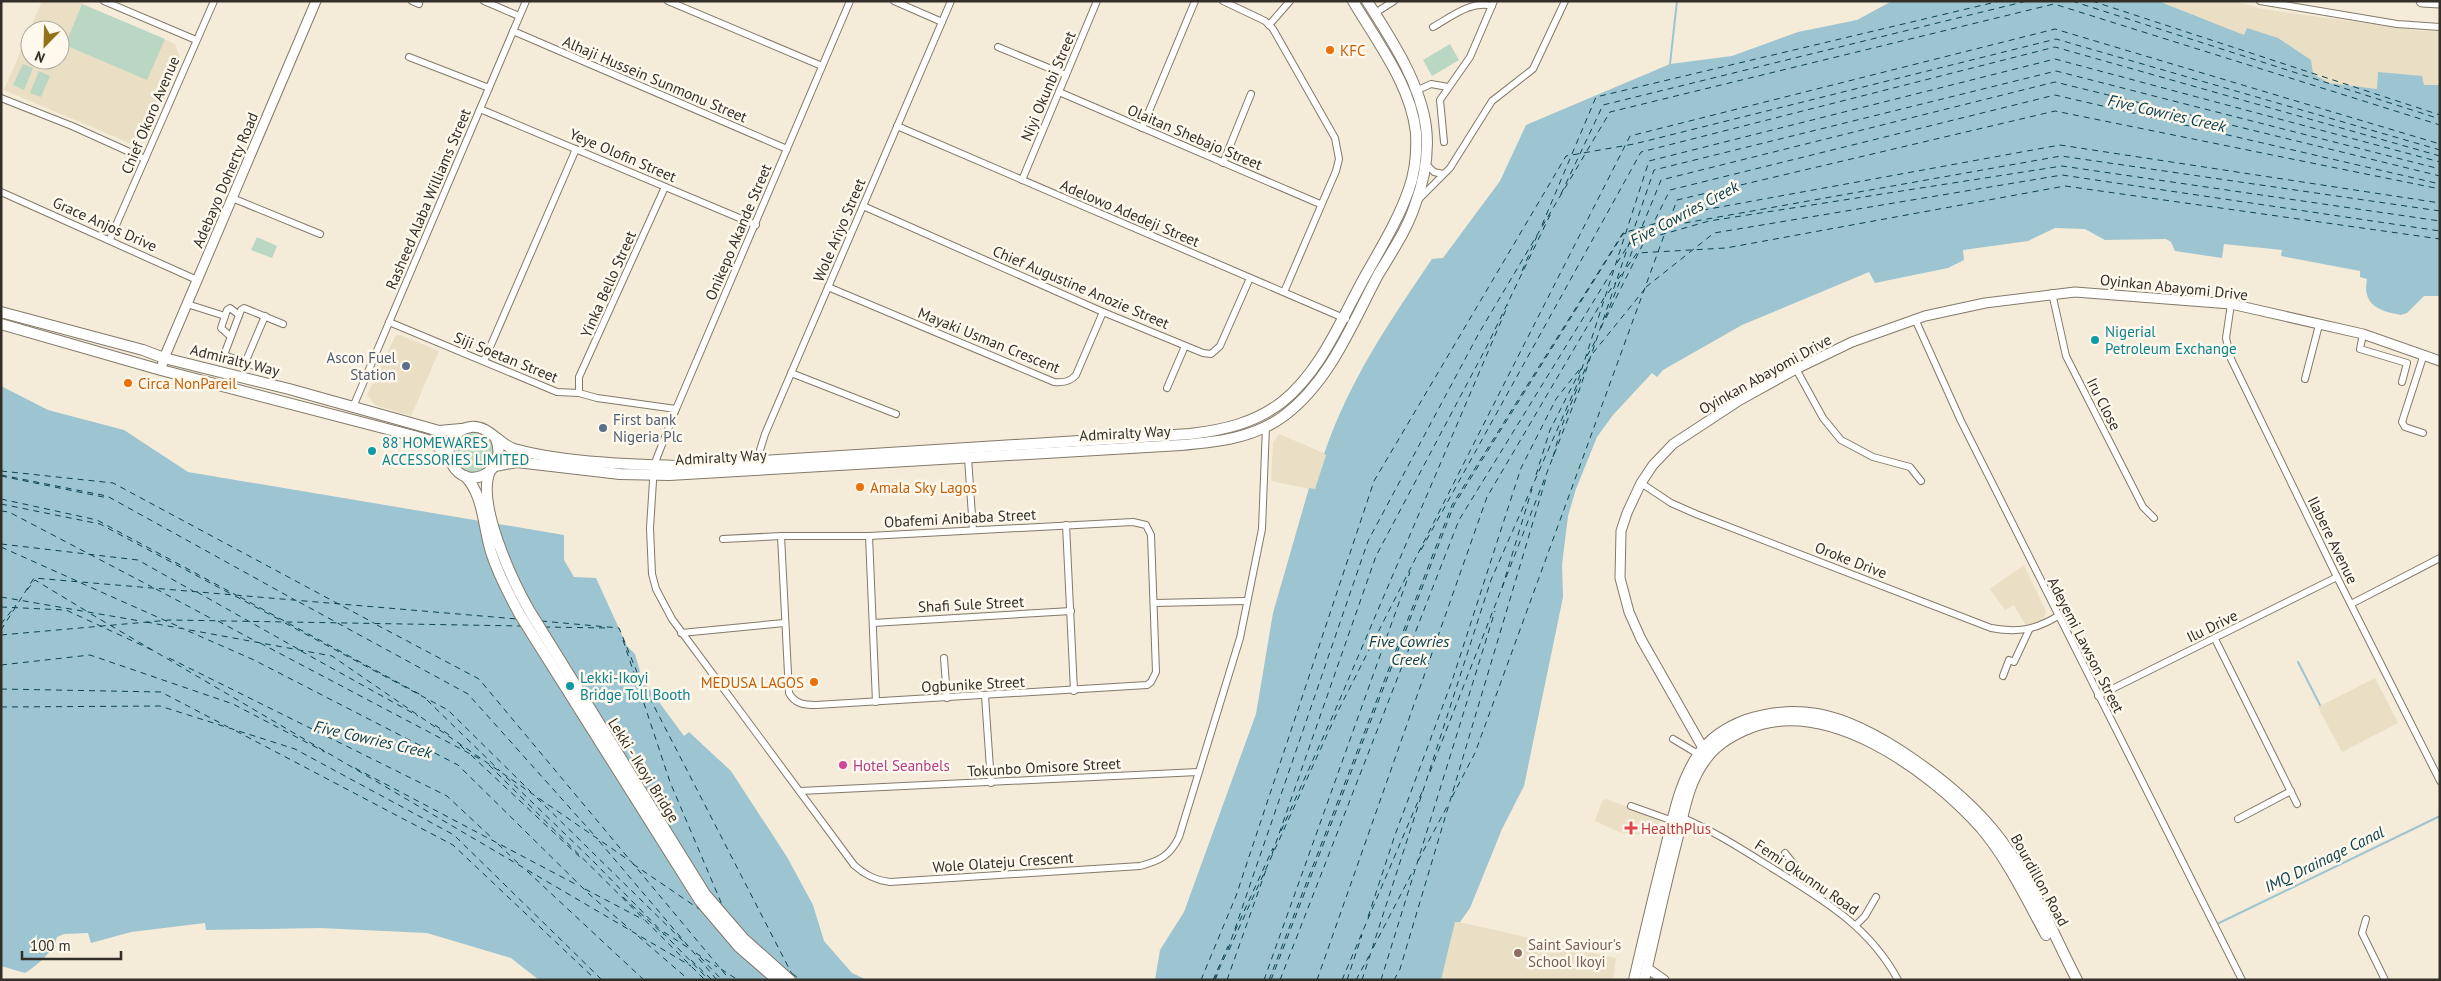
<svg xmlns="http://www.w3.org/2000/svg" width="2441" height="981" viewBox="0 0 2441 981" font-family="'PT Sans',sans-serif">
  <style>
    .built { fill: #eadec4 }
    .green { fill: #bad7c4 }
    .water { fill: #9dc4d1 }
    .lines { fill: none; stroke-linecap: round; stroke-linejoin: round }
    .stream { stroke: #9dc4d1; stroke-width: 2 }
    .ferry { stroke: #094251; stroke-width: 1; stroke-dasharray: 6 5; stroke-linecap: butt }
    .street-casing { stroke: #827a69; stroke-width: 8 }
    .secondary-casing { stroke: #827a69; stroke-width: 11 }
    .primary-casing { stroke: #827a69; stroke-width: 12 }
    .highway-casing { stroke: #827a69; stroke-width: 13 }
    .street { stroke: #fff; stroke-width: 6 }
    .secondary { stroke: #fff; stroke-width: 9 }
    .primary { stroke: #fff; stroke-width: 10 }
    .highway { stroke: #fff; stroke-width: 11 }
    .food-dot { fill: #e8710a; stroke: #fef8ed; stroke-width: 2 }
    .culture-dot { fill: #0f9aa8; stroke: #fef8ed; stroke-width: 2 }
    .service-dot { fill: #5c6f8a; stroke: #fef8ed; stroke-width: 2 }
    .hotel-dot { fill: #d1479c; stroke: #fef8ed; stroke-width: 2 }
    .health-dot { fill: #e0444e; stroke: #fef8ed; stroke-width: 2 }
    .education-dot { fill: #8d6e63; stroke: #fef8ed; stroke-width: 2 }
    .labels { text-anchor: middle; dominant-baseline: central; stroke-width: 5; stroke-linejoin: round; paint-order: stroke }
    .food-label { font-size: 15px; fill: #c56008; stroke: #fef8ed; text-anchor: start }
    .street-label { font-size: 15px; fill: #332f28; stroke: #fef8ed }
    .culture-label { font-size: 15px; fill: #0d838f; stroke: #fef8ed; text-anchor: start }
    .service-label { font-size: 15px; fill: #4e5e75; stroke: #fef8ed; text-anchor: end }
    .hotel-label { font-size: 15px; fill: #b23c85; stroke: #fef8ed; text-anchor: start }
    .health-label { font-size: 15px; fill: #be3a42; stroke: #fef8ed; text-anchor: start }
    .education-label { font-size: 15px; fill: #785e54; stroke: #fef8ed; text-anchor: start }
    .water-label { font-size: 16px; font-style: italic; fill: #094251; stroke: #fef8ed }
  </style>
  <rect width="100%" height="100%" fill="#f4ebd8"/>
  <g class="built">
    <polygon points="42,1 76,1 175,44 180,57 145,140 132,144 4,90 30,30 30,60 60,60 60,30 30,30"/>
    <polygon points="2158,1 2235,1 2262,9 2419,31 2440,31 2440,85 2424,85 2378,72 2377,89 2328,83 2247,28 2245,36"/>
    <polygon points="396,335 400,335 439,351 411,416 375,405 367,395"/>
    <polygon points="1279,434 1326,454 1315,490 1271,481 1273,443"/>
    <polygon points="2024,565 2046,611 2043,620 2028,629 2014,605 2005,610 1990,589"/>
    <polygon points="2375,678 2398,723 2342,752 2318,707"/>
    <polygon points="1606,799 1660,819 1655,837 1619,832 1595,821 1602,801"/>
    <polygon points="1455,921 1616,958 1613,980 1441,980"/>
  </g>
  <g class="green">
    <polygon points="82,4 165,39 147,80 65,45"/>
    <polygon points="1450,44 1459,60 1432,76 1423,60"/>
    <polygon points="23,64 33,68 24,90 13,85"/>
    <polygon points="39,71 50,76 41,97 30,93"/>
    <polygon points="257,237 277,246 272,258 251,250"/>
    <circle cx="474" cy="452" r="21"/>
  </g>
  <g class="water">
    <path d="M1892 1H2158L2244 35 2247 28 2278 38 2311 60 2313 74 2329 83 2377 89 2378 72 2422 76 2424 85H2440V296H2424L2407 313 2401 315C2379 311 2362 305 2367 279L2360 277V271L2281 256 2282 250 2224 244 2222 258 2175 251 2171 242 2166 239 2105 240 2085 229 2055 228 2028 241 1963 250 1964 260 1948 268 1875 283 1869 272 1742 325 1663 370 1657 377 1652 373 1613 415 1597 437 1576 489 1568 516 1562 565 1563 597 1524 786 1502 829 1470 908 1460 922H1455L1441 980H1155L1160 950 1184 912 1256 714 1273 613 1309 488 1315 489 1326 455 1324 454C1350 379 1388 324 1432 259L1443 258 1500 181 1526 125 1670 64 1732 56 1798 32 1857 20Z"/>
    <path d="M1 386 48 410 124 430 188 472 564 535V560L574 577 596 578 627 646 635 654 642 679 684 736 689 732 731 771 787 857 813 905 824 941 852 973 867 980H539L511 958 427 933 320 928 206 930 205 923 131 932 91 943 88 933 64 934 57 937C52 953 39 964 25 973L1 966Z"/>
  </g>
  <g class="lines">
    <g class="stream">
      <polyline points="1670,64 1677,1"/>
      <polyline points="2298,662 2320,705"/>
      <polyline points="2219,923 2440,816"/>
    </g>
    <g class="ferry">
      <polyline points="2072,1 2440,119"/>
      <polyline points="2092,1 2440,115"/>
      <polyline points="1561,194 1603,105 2027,1"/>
      <polyline points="1542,225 1596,97 2000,1"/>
      <polyline points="1617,263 1629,244 1709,221 2062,166 2440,221"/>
      <polyline points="1627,267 1637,253 1726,248 2065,186 2440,239"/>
      <polyline points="1522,271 1537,236"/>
      <polyline points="1618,279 1623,272"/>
      <polyline points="1646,287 1714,233 2062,175 2440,231"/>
      <polyline points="1608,293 1616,282"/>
      <polyline points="1606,318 1670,190 2055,95 2440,184"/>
      <polyline points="1601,328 1661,180 2055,82 2440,176"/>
      <polyline points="1593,353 1644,290"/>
      <polyline points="1587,356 1597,338"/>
      <polyline points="1553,457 1561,428 1590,357"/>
      <polyline points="1,471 113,483 374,623"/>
      <polyline points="1,475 107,496 295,600"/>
      <polyline points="1536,475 1550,430 1582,367"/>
      <polyline points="1,476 108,498"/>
      <polyline points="1,499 97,520 236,595"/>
      <polyline points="1,504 100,524 231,594"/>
      <polyline points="1,511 9,512 152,587"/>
      <polyline points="1,544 138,560 193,591"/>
      <polyline points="1,547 77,581"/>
      <polyline points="1421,550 1641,152 2055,47 2440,156"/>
      <polyline points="81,583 182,628"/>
      <polyline points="1502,588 1532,489"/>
      <polyline points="156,589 214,620"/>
      <polyline points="27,590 35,580 88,612"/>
      <polyline points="197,592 298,649"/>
      <polyline points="235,596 282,621"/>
      <polyline points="1,597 140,621"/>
      <polyline points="240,597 423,696"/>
      <polyline points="299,602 468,694 595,836"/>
      <polyline points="1,607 66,610 152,650"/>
      <polyline points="91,614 691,966"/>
      <polyline points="218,621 257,642"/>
      <polyline points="541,621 619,628 639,677 795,980"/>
      <polyline points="146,622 332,656 630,861"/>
      <polyline points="285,623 448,710 531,792"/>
      <polyline points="1,624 16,605"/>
      <polyline points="377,625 479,679 730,980"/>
      <polyline points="544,627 607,628"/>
      <polyline points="1,630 34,578 517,619"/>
      <polyline points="188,631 254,660 458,765 590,895 631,930"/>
      <polyline points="1,635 170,620 522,626"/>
      <polyline points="623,640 670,782 723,907"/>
      <polyline points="260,643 480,759"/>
      <polyline points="301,651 418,716"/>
      <polyline points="169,658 447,796 493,839"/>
      <polyline points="1,665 90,655 233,704 325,752"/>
      <polyline points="1,689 161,692 228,727"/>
      <polyline points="427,700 500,771"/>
      <polyline points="1,707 160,706 295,749 454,835 602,980"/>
      <polyline points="435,725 452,737"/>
      <polyline points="236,731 453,845 596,980"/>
      <polyline points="460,745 466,751"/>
      <polyline points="471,755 583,860"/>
      <polyline points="489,765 705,980"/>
      <polyline points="355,768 579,886"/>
      <polyline points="1430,772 1580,388 1654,170 2056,71 2440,169"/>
      <polyline points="506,777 593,861 709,980"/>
      <polyline points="1452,797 1475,753 1677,200 2055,111 2440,189"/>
      <polyline points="537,798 688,946"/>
      <polyline points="1281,831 1334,713 1508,305"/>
      <polyline points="599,841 717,980"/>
      <polyline points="498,844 522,867"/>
      <polyline points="1272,854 1376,556 1487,346 1552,211"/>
      <polyline points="1418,861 1449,803"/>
      <polyline points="633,864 702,911"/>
      <polyline points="527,871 644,980"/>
      <polyline points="585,889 644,920"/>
      <polyline points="623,897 664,935"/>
      <polyline points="1368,917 1395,835 1452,681 1521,468 1556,399 1579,370"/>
      <polyline points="1235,931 1273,848"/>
      <polyline points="664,932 690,949"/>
      <polyline points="638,936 689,980"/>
      <polyline points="1373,948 1414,869"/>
      <polyline points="1229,950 1337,713 1630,136 2055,29 2440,144"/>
      <polyline points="696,953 717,967"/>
      <polyline points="700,957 722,980"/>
      <polyline points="691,960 712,980"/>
      <polyline points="783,967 801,980"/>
      <polyline points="721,969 738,980"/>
      <polyline points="1201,980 1236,896 1374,481 1566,156 1634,144 2056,39 2440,150"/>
      <polyline points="1213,980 1228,946"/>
      <polyline points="1214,980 1227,952 1368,541 1479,333 1610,112 2054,4 2440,125"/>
      <polyline points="1215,980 1219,971"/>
      <polyline points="1227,980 1266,870"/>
      <polyline points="1264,980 1410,572"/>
      <polyline points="1269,980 1452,505 1623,233 1698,211 2060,145 2440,203"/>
      <polyline points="1271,980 1454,505 1623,234 2061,156 2440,211"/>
      <polyline points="1280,980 1459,520 1614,268"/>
      <polyline points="1317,980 1487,497 1604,298"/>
      <polyline points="1342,980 1422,792"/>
      <polyline points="1347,980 1362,935"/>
      <polyline points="1356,980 1369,956"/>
      <polyline points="1362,980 1491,580 1576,387 1649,161 2055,59 2440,162"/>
      <polyline points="1381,980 1495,611"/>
      <polyline points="1394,980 1400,969 1547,475"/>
    </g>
    <defs>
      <g id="street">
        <polyline points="104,1 196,40"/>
        <polyline points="412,1 419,4"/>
        <polyline points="484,1 519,16"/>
        <polyline points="668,1 822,66"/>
        <path d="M850 1 676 409 654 465 650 528 652 574 656 589 672 619 854 865C865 875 875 880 890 882L1140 866C1159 861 1170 856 1179 837L1240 638 1262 529 1266 426"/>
        <polyline points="894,1 942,22"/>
        <polyline points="1223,1 1265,21 1273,29 1335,138 1339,159 1336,171 1284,292"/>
        <polyline points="2260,1 2397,24 2440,27"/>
        <polyline points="1375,13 1394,1"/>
        <polyline points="1269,25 1290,1"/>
        <path d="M1433 27C1451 17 1471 0 1492 6"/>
        <polyline points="513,31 787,149"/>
        <polyline points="998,47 1066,75"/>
        <polyline points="409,57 489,88"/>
        <polyline points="1416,91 1431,84 1448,87"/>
        <polyline points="1059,92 1320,204"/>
        <polyline points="1,98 72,126 145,159"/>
        <polyline points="480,109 756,225"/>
        <polyline points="897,126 1346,319"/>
        <polyline points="1142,128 1195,1"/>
        <polyline points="1444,142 1440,100 1470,57 1494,1"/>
        <polyline points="1223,163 1251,94"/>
        <polyline points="1426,164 1434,172 1443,174"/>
        <polyline points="1022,180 1097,1"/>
        <polyline points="1,192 197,280"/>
        <polyline points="232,198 320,234"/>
        <polyline points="1419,199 1450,168 1492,101 1533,69 1565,1"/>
        <polyline points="863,206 1103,312 1203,353 1211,354 1220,346 1250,278"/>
        <polyline points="110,239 214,1"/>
        <path d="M828 287 1054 382C1063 383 1070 382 1076 375L1103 312"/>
        <polyline points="2052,293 2066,356 2143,507 2154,518"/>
        <polyline points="187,304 225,316"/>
        <polyline points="2231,304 2226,338 2231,359 2337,577 2440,781"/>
        <polyline points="1915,319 1961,421 2242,980"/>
        <polyline points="389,322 557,392 579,393 597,398 676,409"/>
        <polyline points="2363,334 2360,349 2407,363 2402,382"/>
        <polyline points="230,336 221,328 227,310 230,308 239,315"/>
        <polyline points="484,361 576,149"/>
        <polyline points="245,363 265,316"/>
        <polyline points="260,368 224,355 241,310 244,308 283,324"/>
        <polyline points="1796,369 1823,418 1841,440 1873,457 1910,467 1921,481"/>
        <polyline points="791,373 896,414"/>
        <polyline points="2305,379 2319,325"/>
        <polyline points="1167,388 1185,346"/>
        <polyline points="579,393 579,377 665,187"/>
        <polyline points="353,407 526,1"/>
        <polyline points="2423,433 2405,427 2402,422 2424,354"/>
        <polyline points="968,458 973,530"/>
        <polyline points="760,464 760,450 765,434 951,1"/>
        <path d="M1641 483 1671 503 1696 514 1991 628C2017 633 2035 630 2058 616"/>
        <path d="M1133 522 1146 525 1151 535 1156 672 1151 682 1147 685 816 705C804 705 795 704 789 693L781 536H869Z"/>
        <polyline points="1066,525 1074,691"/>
        <polyline points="869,536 876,702"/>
        <polyline points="723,539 781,536"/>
        <polyline points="1154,603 1246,601"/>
        <polyline points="2351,604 2440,558"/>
        <polyline points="873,623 1071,611"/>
        <polyline points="681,633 784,623"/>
        <polyline points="2215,639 2297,804"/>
        <polyline points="944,658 947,698"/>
        <polyline points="2003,676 2009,660 2014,662 2029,630"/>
        <polyline points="985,696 991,783"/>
        <polyline points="2098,696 2337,577"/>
        <polyline points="1673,739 1698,754"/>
        <polyline points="800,791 1198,772"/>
        <polyline points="1631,806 1673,821"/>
        <path d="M1683 818C1714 831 1743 850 1772 868 1822 899 1869 926 1898 980"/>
        <polyline points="2238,819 2291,791"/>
        <polyline points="1785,853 1797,868 1792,880"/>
        <polyline points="2366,919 2362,933 2385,980"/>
        <polyline points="1856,925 1865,916 1876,897"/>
      </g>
      <g id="secondary">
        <polyline points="161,370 164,358 316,1"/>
        <polyline points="1703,748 1641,639 1629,612 1620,578 1621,531 1627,513 1641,483 1653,465 1673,444 1740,400 1796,369 1852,342 1925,316 1985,303 2075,292 2231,304 2363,334 2440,361"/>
        <polyline points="1647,968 1664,980"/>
      </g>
      <g id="primary">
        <polyline points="1,312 143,350 164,358 289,389 425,427 439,431 461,429"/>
        <polyline points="1,324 161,370 414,436 431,441 449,456"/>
        <path d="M496 439C509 472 467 493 452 464 443 449 453 429 471 427 489 425 498 444 514 449 565 463 627 464 681 466L1190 434C1224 430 1255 423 1282 402 1320 372 1340 322 1363 280 1379 251 1398 221 1409 189 1415 172 1417 152 1416 133 1411 85 1377 42 1353 1"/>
        <path d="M495 466 517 462 620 474 669 475 1181 445C1217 442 1255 438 1285 415 1330 381 1352 324 1378 275 1391 253 1407 230 1415 205 1424 181 1429 153 1426 127 1420 82 1391 39 1367 1"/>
        <path d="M490 471C476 503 512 580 529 610L705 894 744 939 790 980"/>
        <path d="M465 476C484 495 483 527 491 552 498 574 509 595 520 615L700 901 739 947 777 980"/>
        <path d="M1634 980C1644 937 1654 894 1665 851 1673 818 1679 784 1698 755 1710 738 1727 727 1746 720 1770 712 1792 710 1817 714 1875 724 1957 786 1994 831 2030 875 2051 930 2077 980"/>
        <path d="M1644 980C1655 933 1665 886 1677 840 1684 812 1688 782 1706 759 1716 745 1729 737 1745 730 1825 693 1930 771 1981 828 2008 860 2026 898 2046 935"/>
      </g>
      <polyline id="highway" points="2422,1 2440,2"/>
    </defs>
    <use href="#street" class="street-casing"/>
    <use href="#secondary" class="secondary-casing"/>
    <use href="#primary" class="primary-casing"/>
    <use href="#highway" class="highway-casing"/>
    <use href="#street" class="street"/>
    <use href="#secondary" class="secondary"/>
    <use href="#primary" class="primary"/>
    <use href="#highway" class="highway"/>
  </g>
  <g class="food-dot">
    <circle cx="1330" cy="50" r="5"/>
    <circle cx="128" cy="383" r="5"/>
    <circle cx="860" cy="487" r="5"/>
    <circle cx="814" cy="682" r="5"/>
  </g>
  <g class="culture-dot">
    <circle cx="2095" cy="340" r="5"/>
    <circle cx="372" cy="451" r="5"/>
    <circle cx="570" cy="686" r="5"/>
  </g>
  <g class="service-dot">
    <circle cx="406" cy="366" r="5"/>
    <circle cx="603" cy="428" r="5"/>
  </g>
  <circle class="hotel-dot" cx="843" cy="765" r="5"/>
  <path class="health-dot" d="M1628.5 820.5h5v5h5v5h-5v5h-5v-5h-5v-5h5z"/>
  <circle class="education-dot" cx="1518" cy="953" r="5"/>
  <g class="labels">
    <g class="food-label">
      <text x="1340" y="50">KFC</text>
      <text x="138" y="383">Circa NonPareil</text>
      <text x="870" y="487">Amala Sky Lagos</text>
      <text x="804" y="682" text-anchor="end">MEDUSA LAGOS</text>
    </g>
    <g class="street-label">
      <text transform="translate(655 79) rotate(23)">Alhaji Hussein Sunmonu Street</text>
      <text transform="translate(1048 86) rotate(-67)">Niyi Okunbi Street</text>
      <text transform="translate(150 115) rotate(-67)">Chief Okoro Avenue</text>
      <text transform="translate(1195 137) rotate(23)">Olaitan Shebajo Street</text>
      <text transform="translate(623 155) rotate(23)">Yeye Olofin Street</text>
      <text transform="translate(225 180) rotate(-67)">Adebayo Doherty Road</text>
      <text transform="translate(428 199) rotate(-67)">Rasheed Alaba Williams Street</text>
      <text transform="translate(1130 213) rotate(23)">Adelowo Adedeji Street</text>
      <text transform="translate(105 224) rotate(24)">Grace Anjos Drive</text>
      <text transform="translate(839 230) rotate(-67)">Wole Ariyo Street</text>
      <text transform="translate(738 232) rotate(-67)">Onikepo Akande Street</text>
      <text transform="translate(608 284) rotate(-66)">Yinka Bello Street</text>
      <text transform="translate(1081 287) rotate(23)">Chief Augustine Anozie Street</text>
      <text transform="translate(2174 287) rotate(6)">Oyinkan Abayomi Drive</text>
      <text transform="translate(989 340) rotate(22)">Mayaki Usman Crescent</text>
      <text transform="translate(506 357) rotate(22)">Siji Soetan Street</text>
      <text transform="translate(235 360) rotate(14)">Admiralty Way</text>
      <text transform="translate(1765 374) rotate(-29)">Oyinkan Abayomi Drive</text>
      <text transform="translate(2104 404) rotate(63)">Iru Close</text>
      <text transform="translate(1125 433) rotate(-3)">Admiralty Way</text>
      <text transform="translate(721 457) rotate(-3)">Admiralty Way</text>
      <text transform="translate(960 518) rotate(-3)">Obafemi Anibaba Street</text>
      <text transform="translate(2333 540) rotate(64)">Ilabere Avenue</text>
      <text transform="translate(1851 560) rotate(21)">Oroke Drive</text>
      <text transform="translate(971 604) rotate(-3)">Shafi Sule Street</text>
      <text transform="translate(2212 626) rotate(-26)">Ilu Drive</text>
      <text transform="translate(2086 645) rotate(63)">Adeyemi Lawson Street</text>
      <text transform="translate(973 684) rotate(-3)">Ogbunike Street</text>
      <text transform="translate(1044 767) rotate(-3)">Tokunbo Omisore Street</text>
      <text transform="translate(644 770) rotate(58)">Lekki - Ikoyi Bridge</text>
      <text transform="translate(1003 862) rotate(-4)">Wole Olateju Crescent</text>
      <text transform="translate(1807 877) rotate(34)">Femi Okunnu Road</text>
      <text transform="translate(2040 880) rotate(61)">Bourdillon Road</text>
    </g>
    <g class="culture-label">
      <text x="2105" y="331">Nigerial<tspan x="2105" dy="17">Petroleum Exchange</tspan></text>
      <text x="382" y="442">88 HOMEWARES<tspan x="382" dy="17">ACCESSORIES LIMITED</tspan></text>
      <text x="580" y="677">Lekki-Ikoyi<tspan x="580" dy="17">Bridge Toll Booth</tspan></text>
    </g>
    <g class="service-label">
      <text x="396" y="357">Ascon Fuel<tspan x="396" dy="17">Station</tspan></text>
      <text x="613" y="419" text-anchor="start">First bank<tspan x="613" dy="17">Nigeria Plc</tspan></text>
    </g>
    <g class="hotel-label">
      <text x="853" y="765">Hotel Seanbels</text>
    </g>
    <g class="health-label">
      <text x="1641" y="828">HealthPlus</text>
    </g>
    <g class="education-label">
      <text x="1528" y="944">Saint Saviour's<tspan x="1528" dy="17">School Ikoyi</tspan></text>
    </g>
    <g class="water-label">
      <text transform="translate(2167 113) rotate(13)">Five Cowries Creek</text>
      <text transform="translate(1684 213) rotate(-28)">Five Cowries Creek</text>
      <text x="1409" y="641">Five Cowries<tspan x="1409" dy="18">Creek</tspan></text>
      <text transform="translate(373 739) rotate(13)">Five Cowries Creek</text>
      <text transform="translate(2324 859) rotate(-26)">IMQ Drainage Canal</text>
    </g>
  </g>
  <rect width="2441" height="981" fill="none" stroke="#332f28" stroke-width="5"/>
  <g transform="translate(45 45) rotate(203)"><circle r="24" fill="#fef8ed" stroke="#ada89e"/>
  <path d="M0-4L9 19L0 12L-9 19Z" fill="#927319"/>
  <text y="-8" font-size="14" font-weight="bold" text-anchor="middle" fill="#332f28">N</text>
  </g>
  <path d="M22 951v8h99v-8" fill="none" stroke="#332f28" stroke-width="2.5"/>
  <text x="30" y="951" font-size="15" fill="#332f28" stroke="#fef8ed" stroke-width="4" paint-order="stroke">100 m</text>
</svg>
